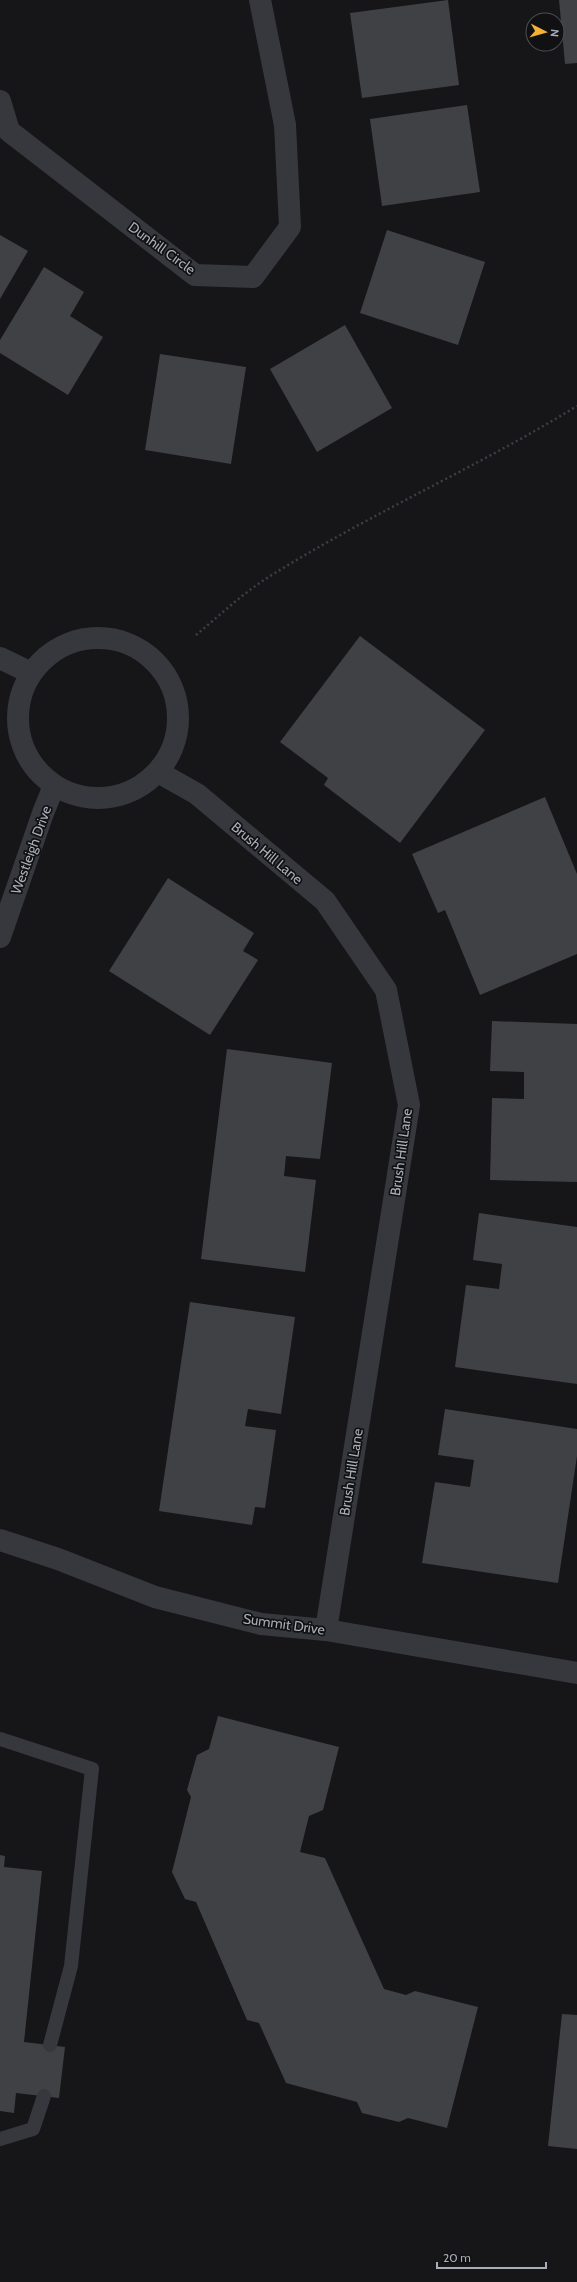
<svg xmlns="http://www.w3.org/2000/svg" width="577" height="2282" viewBox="0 0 577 2282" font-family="Cabin,sans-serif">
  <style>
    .building { fill: #404145 }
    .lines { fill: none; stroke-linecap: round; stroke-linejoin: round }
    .path { stroke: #3d3f44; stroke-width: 2.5; stroke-dasharray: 2 3; stroke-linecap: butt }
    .service { stroke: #37383d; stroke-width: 14 }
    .minor { stroke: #37383d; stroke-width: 22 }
    .labels { text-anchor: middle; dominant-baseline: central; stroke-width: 3.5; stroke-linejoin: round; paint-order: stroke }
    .street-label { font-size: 14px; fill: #a8adb8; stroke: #111113 }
  </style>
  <rect width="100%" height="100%" fill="#161618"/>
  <g class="building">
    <polygon points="448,0 459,85 362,98 350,13"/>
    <polygon points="559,0 577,0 577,63 565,64"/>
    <polygon points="467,105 480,192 382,206 370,119"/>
    <polygon points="387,230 485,262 458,345 360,313"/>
    <polygon points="0,235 28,251 0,299"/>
    <polygon points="44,267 84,292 70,316 103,337 68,395 0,353 0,340"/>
    <polygon points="345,325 392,408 317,452 270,369"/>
    <polygon points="160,354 246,367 231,464 145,450"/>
    <polygon points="360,636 485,730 400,843 324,785 328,778 280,742"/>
    <polygon points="545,797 577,874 577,954 480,995 445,910 438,913 412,854"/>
    <polygon points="168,878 254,933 243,951 258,960 210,1035 109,971"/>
    <polygon points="492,1021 577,1024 577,1182 490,1180 492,1098 524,1099 524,1072 490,1071"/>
    <polygon points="227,1049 332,1063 320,1159 286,1156 284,1176 316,1180 305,1272 201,1259"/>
    <polygon points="479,1213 577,1227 577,1384 455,1367 466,1285 499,1289 502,1264 473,1260"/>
    <polygon points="190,1302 295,1317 281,1414 248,1409 245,1426 276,1430 265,1508 255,1507 252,1525 159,1511"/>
    <polygon points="445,1409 577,1429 577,1456 558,1583 422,1563 435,1482 470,1487 474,1460 438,1455"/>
    <polygon points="218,1716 339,1747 323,1810 309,1816 300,1852 325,1858 384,1989 406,1995 415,1991 478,2007 447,2128 408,2118 399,2122 362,2113 357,2102 286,2083 259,2023 247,2020 196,1902 185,1899 172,1872 191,1797 187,1790 197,1755 209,1749"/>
    <polygon points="0,1855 5,1856 4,1867 42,1871 24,2042 65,2047 59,2098 16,2093 14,2113 0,2111"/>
    <polygon points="562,2014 577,2015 577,2149 548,2146"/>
  </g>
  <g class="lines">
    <path class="path" d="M196 635C219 616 242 594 267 578 367 515 476 468 577 406"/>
    <g class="service">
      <polyline points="0,1739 92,1769 71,1966 50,2045"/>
      <polyline points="0,2139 33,2129 44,2096"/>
    </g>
    <g class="minor">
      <polyline points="0,101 9,131 195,275 253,277 290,227 285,125 260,0"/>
      <circle cx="98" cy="718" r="80"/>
      <polyline points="0,658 31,673"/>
      <polyline points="158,772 197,794 325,901 386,990 409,1105 326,1630"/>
      <polyline points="0,937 43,813 54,786"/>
      <polyline points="0,1540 58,1559 155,1597 261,1624 326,1630 577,1673"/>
    </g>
  </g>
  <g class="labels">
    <g class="street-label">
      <text transform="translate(162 248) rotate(36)">Dunhill Circle</text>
      <text transform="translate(31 850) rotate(-70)">Westleigh Drive</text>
      <text transform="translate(267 853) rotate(40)">Brush Hill Lane</text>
      <text transform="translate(401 1152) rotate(-82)">Brush Hill Lane</text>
      <text transform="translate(351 1472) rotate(-81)">Brush Hill Lane</text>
      <text transform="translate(284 1624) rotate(8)">Summit Drive</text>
    </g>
  </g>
  <g transform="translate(545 32) rotate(96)"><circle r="19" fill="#111113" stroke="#4d4f55"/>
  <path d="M0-3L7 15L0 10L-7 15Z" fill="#f2b134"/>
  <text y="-6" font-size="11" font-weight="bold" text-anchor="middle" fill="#a8adb8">N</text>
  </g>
  <path d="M437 2262v6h109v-6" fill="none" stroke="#a8adb8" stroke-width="2"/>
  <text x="443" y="2262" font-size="12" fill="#a8adb8" stroke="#111113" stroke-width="3" paint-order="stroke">20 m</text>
</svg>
